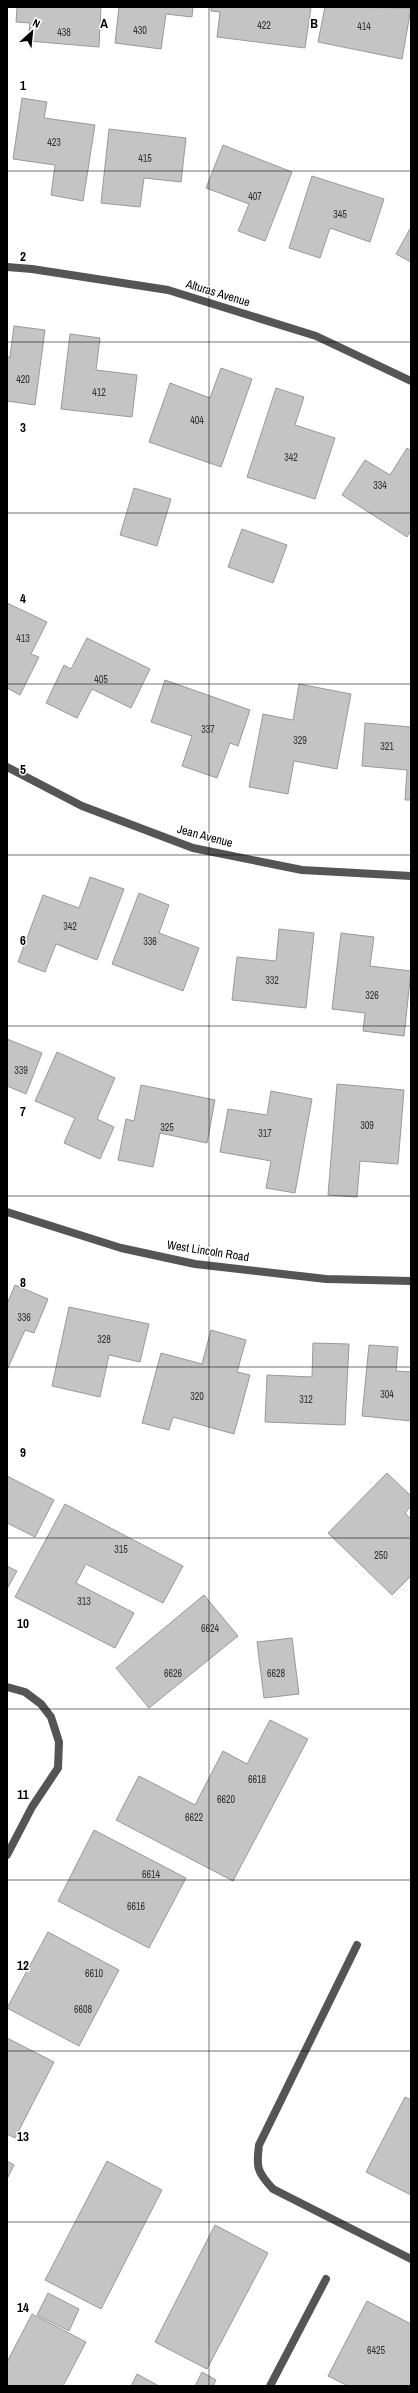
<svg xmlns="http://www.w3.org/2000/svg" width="418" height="2393" viewBox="0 0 418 2393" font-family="'Archivo Narrow',sans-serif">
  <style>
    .building { fill: #c4c4c4; stroke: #999 }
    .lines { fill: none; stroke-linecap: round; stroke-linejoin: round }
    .service { stroke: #555; stroke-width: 8 }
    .minor { stroke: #555; stroke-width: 8 }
    .tertiary { stroke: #555; stroke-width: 8 }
    .grid { fill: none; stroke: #000; stroke-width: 1; stroke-opacity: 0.55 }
    .labels { text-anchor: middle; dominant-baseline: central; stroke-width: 3; stroke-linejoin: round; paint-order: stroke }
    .number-label { font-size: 10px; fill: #313131 }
    .street-label { font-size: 12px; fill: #000; stroke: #fff }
    .grid-label { font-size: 13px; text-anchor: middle; font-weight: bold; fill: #000; stroke: #fff; stroke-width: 3; stroke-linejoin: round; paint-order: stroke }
  </style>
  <rect width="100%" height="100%" fill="#fff"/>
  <g class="building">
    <polygon points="17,7 101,7 99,47 28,41 30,23 16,22"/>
    <polygon points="119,7 193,7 192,17 166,14 161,49 115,43"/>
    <polygon points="211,7 311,7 305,48 217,37 220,12 211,11"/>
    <polygon points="325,7 411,8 402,59 318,42"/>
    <polygon points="22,98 47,102 44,118 95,125 83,201 51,195 55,165 13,159"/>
    <polygon points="109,129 186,138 181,182 144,178 140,207 101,203"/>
    <polygon points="223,145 292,172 265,241 238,231 249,204 206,188"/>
    <polygon points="312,176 384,199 370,242 330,228 320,258 289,248"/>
    <polygon points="411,227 411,262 396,254"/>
    <polygon points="14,326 45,330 35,405 7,401 7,357 10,357"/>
    <polygon points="70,334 100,338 96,370 137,375 132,417 61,409"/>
    <polygon points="221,368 252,379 221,467 149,442 170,383 210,398"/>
    <polygon points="276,388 304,397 295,425 335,438 315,499 247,477"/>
    <polygon points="407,448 411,451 411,530 407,537 342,495 365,460 390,475"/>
    <polygon points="134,488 171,499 157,546 120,535"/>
    <polygon points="242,529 287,545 273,583 228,567"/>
    <polygon points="7,603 47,622 31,654 39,657 20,695 7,688"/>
    <polygon points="87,638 150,669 131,708 92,689 77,718 46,703 64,665 71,669"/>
    <polygon points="165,680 250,710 238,746 230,743 217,778 182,766 192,736 151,722"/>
    <polygon points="299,684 351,694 337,769 294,761 288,794 249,787 263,714 293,720"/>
    <polygon points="365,723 411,727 411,800 405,800 407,770 362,766"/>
    <polygon points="90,877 124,889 97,960 56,944 45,972 18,962 43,895 79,908"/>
    <polygon points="139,893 169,905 159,933 199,948 183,991 112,964"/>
    <polygon points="279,929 314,933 306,1008 232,1000 237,957 276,961"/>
    <polygon points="341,933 374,937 370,966 411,971 404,1036 363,1031 365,1013 332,1009"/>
    <polygon points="7,1039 42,1053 26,1094 7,1086"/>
    <polygon points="57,1052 115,1078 97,1119 114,1127 100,1159 64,1143 75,1118 35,1101"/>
    <polygon points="337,1084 404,1090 398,1164 360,1161 357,1197 328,1195"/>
    <polygon points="141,1085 215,1100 207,1143 160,1133 153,1167 118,1160 126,1119 134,1121"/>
    <polygon points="271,1091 312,1099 295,1193 266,1188 271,1161 220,1152 228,1109 267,1115"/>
    <polygon points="15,1285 48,1299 34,1333 25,1330 7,1370 7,1304"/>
    <polygon points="69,1307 149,1324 140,1362 109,1355 100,1397 52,1386"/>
    <polygon points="211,1330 246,1340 237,1372 250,1375 234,1434 173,1417 169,1430 142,1423 161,1353 202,1364"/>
    <polygon points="313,1343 349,1344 345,1425 265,1422 267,1375 312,1377"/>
    <polygon points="369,1345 398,1347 396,1371 411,1372 411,1421 362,1416"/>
    <polygon points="387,1473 411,1496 411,1506 405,1513 411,1519 411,1576 392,1595 328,1533"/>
    <polygon points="7,1476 54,1500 35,1537 7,1523"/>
    <polygon points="65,1504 183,1566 163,1603 86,1564 76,1583 134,1613 115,1648 15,1597"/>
    <polygon points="7,1566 17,1571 7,1589"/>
    <polygon points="204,1595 238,1636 149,1708 116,1668"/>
    <polygon points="292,1638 299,1694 264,1698 257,1642"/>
    <polygon points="270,1720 308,1739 233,1881 116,1820 139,1776 195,1805 223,1751 247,1764"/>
    <polygon points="94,1830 186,1878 149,1948 58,1901"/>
    <polygon points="48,1932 119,1970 79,2046 7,2008"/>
    <polygon points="7,2038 54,2062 15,2138 7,2134"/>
    <polygon points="405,2097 411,2100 411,2195 366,2172"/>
    <polygon points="7,2161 14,2165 7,2179"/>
    <polygon points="107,2161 162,2190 101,2309 45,2280"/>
    <polygon points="215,2225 268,2253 207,2369 155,2342"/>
    <polygon points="48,2293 79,2309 69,2331 37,2315"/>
    <polygon points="367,2301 411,2324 411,2386 348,2386 328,2376"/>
    <polygon points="32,2314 86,2342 63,2386 7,2386 7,2362"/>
    <polygon points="202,2372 216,2380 213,2386 195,2386"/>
    <polygon points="137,2374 159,2386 131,2386"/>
  </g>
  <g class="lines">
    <g class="service">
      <path d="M357 1945 259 2145C256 2167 257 2172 273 2189L411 2259"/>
      <polyline points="270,2386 326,2279"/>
    </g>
    <g class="minor">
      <polyline points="7,267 32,269 168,290 316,336 411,381"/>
      <polyline points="7,767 82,806 193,848 302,870 411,876"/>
      <polyline points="7,1687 25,1692 41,1704 51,1717 59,1742 58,1768 32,1807 7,1855"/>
    </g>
    <polyline class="tertiary" points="7,1212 121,1248 195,1264 326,1279 411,1281"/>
  </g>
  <path class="grid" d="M209 7V2386M7 171H411M7 342H411M7 513H411M7 684H411M7 855H411M7 1026H411M7 1196H411M7 1367H411M7 1538H411M7 1709H411M7 1880H411M7 2051H411M7 2222H411"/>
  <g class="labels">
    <g class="number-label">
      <text x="264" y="25">422</text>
      <text x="364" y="26">414</text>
      <text x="140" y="30">430</text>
      <text x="64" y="32">438</text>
      <text x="54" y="142">423</text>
      <text x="145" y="158">415</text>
      <text x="255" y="196">407</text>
      <text x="340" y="214">345</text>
      <text x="23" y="379">420</text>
      <text x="99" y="392">412</text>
      <text x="197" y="420">404</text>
      <text x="291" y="457">342</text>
      <text x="380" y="485">334</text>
      <text x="23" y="638">413</text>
      <text x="101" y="679">405</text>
      <text x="208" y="729">337</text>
      <text x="300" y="740">329</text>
      <text x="387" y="746">321</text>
      <text x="70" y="926">342</text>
      <text x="150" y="941">336</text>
      <text x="272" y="980">332</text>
      <text x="372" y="995">326</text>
      <text x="21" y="1070">339</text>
      <text x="367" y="1125">309</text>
      <text x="167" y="1127">325</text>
      <text x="265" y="1133">317</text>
      <text x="24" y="1317">336</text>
      <text x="104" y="1339">328</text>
      <text x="387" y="1394">304</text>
      <text x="197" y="1396">320</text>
      <text x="306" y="1399">312</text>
      <text x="121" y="1549">315</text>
      <text x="381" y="1555">250</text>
      <text x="84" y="1601">313</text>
      <text x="210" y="1628">6624</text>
      <text x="173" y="1673">6626</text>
      <text x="276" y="1673">6628</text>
      <text x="257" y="1779">6618</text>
      <text x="226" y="1799">6620</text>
      <text x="194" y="1817">6622</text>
      <text x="151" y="1874">6614</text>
      <text x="136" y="1906">6616</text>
      <text x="94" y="1973">6610</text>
      <text x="83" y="2009">6608</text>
      <text x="376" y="2350">6425</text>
    </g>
    <g class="street-label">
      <text transform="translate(218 293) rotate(17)">Alturas Avenue</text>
      <text transform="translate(205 836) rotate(15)">Jean Avenue</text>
      <text transform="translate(208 1251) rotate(9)">West Lincoln Road</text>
    </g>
  </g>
  <g class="grid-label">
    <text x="104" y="28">A</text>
    <text x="314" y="28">B</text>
    <text x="23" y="90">1</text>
    <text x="23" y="261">2</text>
    <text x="23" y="432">3</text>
    <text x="23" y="603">4</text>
    <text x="23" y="774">5</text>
    <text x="23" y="945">6</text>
    <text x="23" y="1116">7</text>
    <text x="23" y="1287">8</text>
    <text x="23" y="1457">9</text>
    <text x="23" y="1628">10</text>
    <text x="23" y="1799">11</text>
    <text x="23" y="1970">12</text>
    <text x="23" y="2141">13</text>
    <text x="23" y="2312">14</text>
  </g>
  <rect width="418" height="2393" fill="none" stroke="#000000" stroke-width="16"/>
  <g transform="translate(32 32) rotate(27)" stroke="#ffffff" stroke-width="3" paint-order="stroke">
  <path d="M0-3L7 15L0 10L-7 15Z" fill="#000000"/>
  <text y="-6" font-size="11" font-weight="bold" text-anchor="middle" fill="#000000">N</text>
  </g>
</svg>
